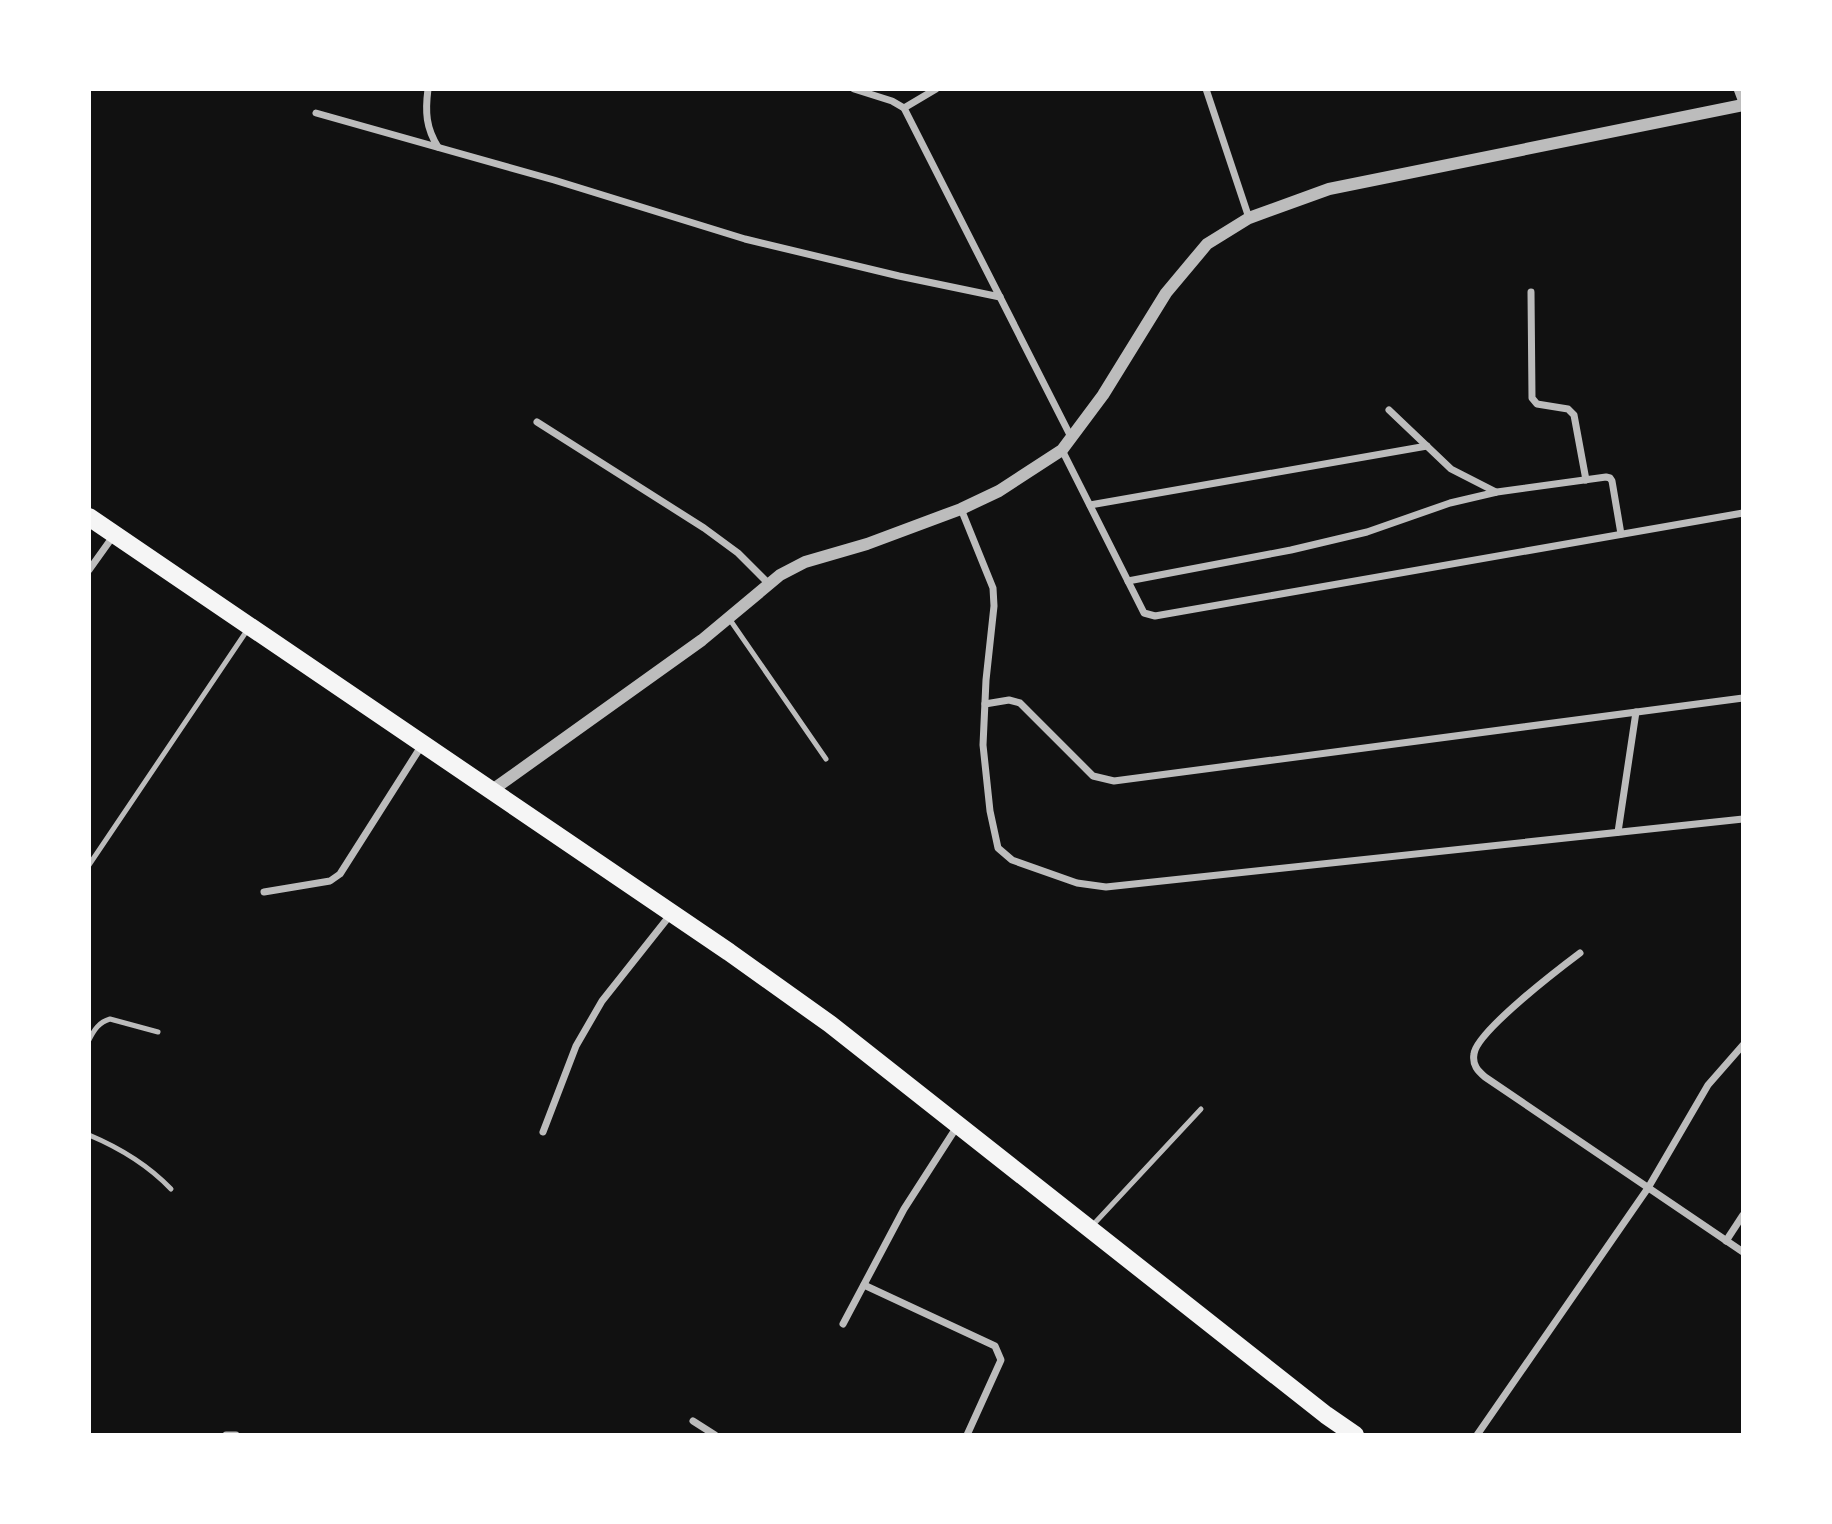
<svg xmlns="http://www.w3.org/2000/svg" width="1832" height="1524" viewBox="0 0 1832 1524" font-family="Figtree,sans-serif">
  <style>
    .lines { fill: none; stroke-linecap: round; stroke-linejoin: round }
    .service { stroke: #bcbcbc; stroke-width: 5 }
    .minor { stroke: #bcbcbc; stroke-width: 7 }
    .tertiary { stroke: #bcbcbc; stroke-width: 12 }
    .trunk { stroke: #f5f5f5; stroke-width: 18 }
  </style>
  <rect width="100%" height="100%" fill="#111"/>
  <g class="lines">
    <g class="service">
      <polyline points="728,617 826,759"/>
      <polyline points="89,865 248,629"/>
      <path d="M89 1040C94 1030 99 1022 110 1019L158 1032"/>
      <path d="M89 1135C120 1148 148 1165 171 1189"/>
      <polyline points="1091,1227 1201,1109"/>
    </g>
    <g class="minor">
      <path d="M428 89C425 112 426 128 438 147"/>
      <polyline points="854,89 892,101 904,108 1071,437"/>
      <polyline points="1206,89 1249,218"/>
      <polyline points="1737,89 1743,105"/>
      <polyline points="904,108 936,89"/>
      <polyline points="316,113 554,180 745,239 899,276 1000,297"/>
      <polyline points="1531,292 1532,398 1537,404 1568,409 1574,415 1586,480"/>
      <polyline points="1389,410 1451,469 1496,492"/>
      <polyline points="537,422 704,528 738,553 768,583"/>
      <polyline points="1062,450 1144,613 1155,616 1743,513"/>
      <polyline points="1090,505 1427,446"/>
      <polyline points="961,509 993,588 994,606 986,680 983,745 990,811 998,848 1012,860 1077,883 1106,887 1743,819"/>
      <polyline points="89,570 114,535"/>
      <polyline points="1128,581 1291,550 1367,532 1450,503 1497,492 1606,477 1610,478 1612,481 1621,534"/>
      <polyline points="985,704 1009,700 1020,703 1093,776 1114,781 1743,698"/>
      <polyline points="1618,832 1636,712"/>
      <polyline points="264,892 330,881 340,874 422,745"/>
      <path d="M1580 953C1560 968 1476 1032 1474 1054 1472 1065 1478 1071 1485 1077L1743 1252"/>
      <polyline points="543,1132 576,1046 602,1001 671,914"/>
      <polyline points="1726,1241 1743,1215"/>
      <polyline points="864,1285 995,1346 1001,1360 967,1435"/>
      <polyline points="843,1324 904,1209 958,1125"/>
      <polyline points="693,1421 715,1435"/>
      <polyline points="226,1435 236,1435"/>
      <polyline points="1477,1435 1648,1188 1708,1085 1743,1045"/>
    </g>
    <polyline class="tertiary" points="491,791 702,640 780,575 805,562 867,544 961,509 999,491 1062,450 1103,395 1166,293 1207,244 1249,218 1329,189 1743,105"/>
    <polyline class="trunk" points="89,517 729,952 830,1024 1326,1415 1355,1435"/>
  </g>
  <rect width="1832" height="1524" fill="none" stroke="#ffffff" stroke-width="182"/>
</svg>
